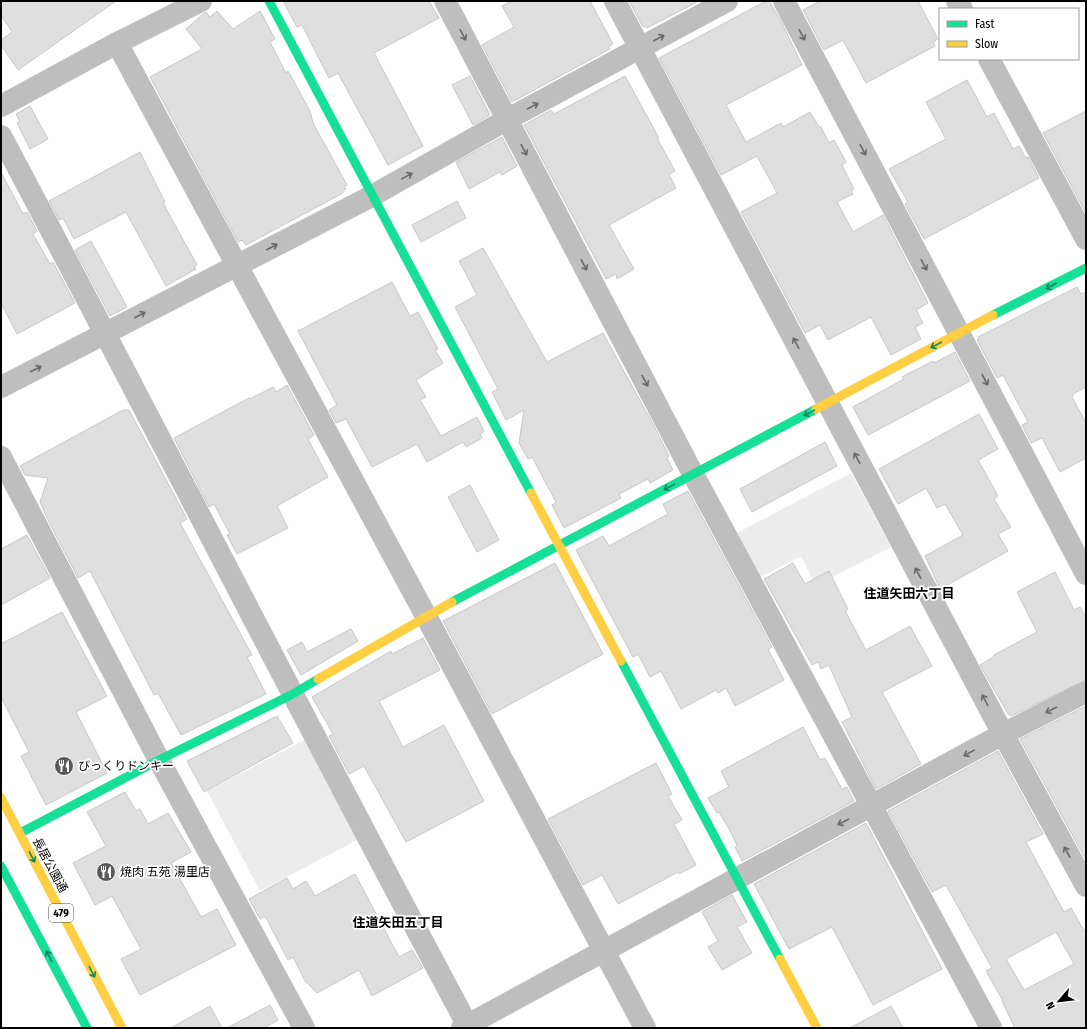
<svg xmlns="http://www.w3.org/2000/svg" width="1087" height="1029" viewBox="0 0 1087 1029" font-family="'Fira Sans Condensed','Noto Sans JP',sans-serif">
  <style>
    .green { fill: #ececec }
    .building { fill: #dfdfdf; stroke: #c7c7c7; fill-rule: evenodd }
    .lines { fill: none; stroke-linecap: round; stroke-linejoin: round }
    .street { stroke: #bebebe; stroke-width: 22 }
    .fast { stroke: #16e098; stroke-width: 9 }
    .slow { stroke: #ffcf43; stroke-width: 9 }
    .oneway { stroke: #686868 }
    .oneway2 { stroke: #0d865b }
    .labels { text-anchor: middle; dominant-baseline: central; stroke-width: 3.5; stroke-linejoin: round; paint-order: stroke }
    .shield { fill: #fff; stroke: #4c4c4c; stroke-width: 1 }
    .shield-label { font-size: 11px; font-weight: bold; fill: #000 }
    .poi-label { font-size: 12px; fill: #000; stroke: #fff; text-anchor: start }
    .street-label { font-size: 12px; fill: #000; stroke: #fff }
    .neighbourhood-label { font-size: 13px; font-weight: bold; fill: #000; stroke: #fff }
  </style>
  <rect width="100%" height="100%" fill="#fff"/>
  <g class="green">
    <polygon points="851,473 891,547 816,586 801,556 759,578 735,534"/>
    <polygon points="306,739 359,839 260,891 207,791"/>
  </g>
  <g class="building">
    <polygon points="1,1 116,1 18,70 1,45 1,40 12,32 1,15"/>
    <polygon points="283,1 429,1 439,18 374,53 423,146 388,165 338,73 329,78 302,25 297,27"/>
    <polygon points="512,1 590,1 613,44 608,47 610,49 512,102 482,45 514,27 502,6"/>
    <polygon points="629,1 699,1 647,28 645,26 643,27"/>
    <polygon points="766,1 769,1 781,21 802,65 726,105 746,142 781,123 783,127 810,112 819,127 821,127 829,143 834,140 846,162 842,165 854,189 851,191 853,194 837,202 853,232 883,215 928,303 916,310 923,323 915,327 921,339 891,355 871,317 828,340 820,325 805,333 741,212 777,193 757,156 721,175 659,58"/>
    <polygon points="820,1 918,1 938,39 933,42 935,46 866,83 843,40 824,50 803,10"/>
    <polygon points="217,11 233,29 260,11 275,39 270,42 286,73 288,71 310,111 313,123 347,185 344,186 346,189 342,191 343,193 246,245 242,240 238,242 150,77 202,49 186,29 203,14 206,12 210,17"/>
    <polygon points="470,76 490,115 473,125 452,85"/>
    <polygon points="625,76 659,138 657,138 675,171 669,174 676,188 609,225 634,269 617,279 616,274 606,279 524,125 551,110 554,114"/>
    <polygon points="967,80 987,117 994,113 1013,149 1019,146 1026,158 1028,157 1039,178 924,239 905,204 908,202 889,169 946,139 926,102"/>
    <polygon points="30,106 48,139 30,149 17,123 20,121 16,114"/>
    <polygon points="1086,111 1086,213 1043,133"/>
    <polygon points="502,137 517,166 502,175 500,172 469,189 456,162"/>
    <polygon points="140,152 165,202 163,203 197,265 194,267 196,269 166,286 126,212 74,239 63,218 59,220 49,201"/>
    <polygon points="1,172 23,214 27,212 37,231 33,234 50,264 53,262 75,303 17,334 1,303"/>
    <polygon points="457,201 466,218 421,242 412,225"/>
    <polygon points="91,241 127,307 110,316 75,250"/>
    <polygon points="483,248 547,362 603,333 654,426 669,456 667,458 673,470 650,483 648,479 619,494 621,498 564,528 552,505 556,502 532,457 528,459 519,443 524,410 506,420 492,392 498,389 455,307 477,295 459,261"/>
    <polygon points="392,282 410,316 418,312 438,349 435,350 443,363 416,380 426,397 420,400 441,436 477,417 484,431 480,434 482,438 466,447 463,442 427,462 417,444 372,467 346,419 336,423 329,410 337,405 298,331"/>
    <polygon points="1077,287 1081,294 1086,292 1086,387 1073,394 1072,397 1086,423 1086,458 1060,472 1042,438 1031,443 1022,425 1028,422 1003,375 997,378 977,340 979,339 978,337"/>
    <polygon points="955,352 970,381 868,435 853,407 904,379 902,377 933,361 934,363"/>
    <polygon points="287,385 314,435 308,439 328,477 277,506 288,528 237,554 227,535 230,534 214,504 209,507 174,438 249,398 250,399 273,387 276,392"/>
    <polygon points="123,410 129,410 187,519 180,523 252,655 247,657 266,694 181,735 158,693 154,695 90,571 78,578 49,522 40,502 48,478 25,475 20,466"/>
    <polygon points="979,414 998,449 978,460 998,496 994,499 1011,527 998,534 1008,551 940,589 925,556 963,535 945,504 937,508 926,488 898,504 879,469"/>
    <polygon points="825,442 837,466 752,512 740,489"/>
    <polygon points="470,485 499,540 477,552 448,497"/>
    <polygon points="688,491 772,647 768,649 784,680 735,706 726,688 718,693 716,690 681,709 661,671 650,677 638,654 633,657 576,550 603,536 609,546 631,534 668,514 663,504"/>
    <polygon points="27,535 50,578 1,605 1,549"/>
    <polygon points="555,563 603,654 492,714 443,621"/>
    <polygon points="793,563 805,584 829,571 848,609 845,611 866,650 910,626 932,666 882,692 921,764 876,789 842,722 852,717 829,665 821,669 818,662 812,665 764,579"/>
    <polygon points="1055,572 1074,610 1080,607 1086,617 1086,680 1011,716 1008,714 980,665 995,656 994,655 1037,632 1017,592"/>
    <polygon points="62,612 107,696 76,712 107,773 46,805 21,756 29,752 1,697 1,644"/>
    <polygon points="351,629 358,641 301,675 287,650 302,642 307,652"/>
    <polygon points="423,638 440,670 379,701 403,747 444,725 484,801 406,842 364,766 349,774 329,736 333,734 312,697 391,651 392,654"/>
    <polygon points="1086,706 1086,860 1020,739"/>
    <polygon points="277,716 293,743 204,792 187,761"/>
    <polygon points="803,727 820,760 825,758 842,789 847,787 854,801 742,861 735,847 737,845 729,829 719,812 717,813 708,798 729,787 721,771"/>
    <path d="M998 751 1043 834 1026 842 1064 912 1071 908 1086 934V1028H1015L1002 1001H1003L986 971 992 968 946 885 932 892 888 811ZM1056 932 1074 964 1024 990 1006 959Z"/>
    <polygon points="656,763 672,794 668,796 682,820 674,824 696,865 679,874 678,872 618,904 602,875 583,885 548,819"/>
    <polygon points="125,792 136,811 140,809 148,824 168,813 191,852 171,863 201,917 217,909 236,945 140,995 121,959 141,949 112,896 95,905 73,863 106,846 87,812"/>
    <polygon points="866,823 942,969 873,1005 832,927 789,949 754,884"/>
    <polygon points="355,874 399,957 412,950 423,968 372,996 359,970 317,993 305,981 293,957 288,960 265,916 260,919 249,899 287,878 293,889 306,881 315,896"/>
    <polygon points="732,895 747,922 737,927 752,953 722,970 708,947 718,941 702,912"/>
    <polygon points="270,1005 278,1020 264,1028 227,1028"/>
    <polygon points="210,1006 222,1028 171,1028"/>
    <polygon points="891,1006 903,1028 850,1028"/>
  </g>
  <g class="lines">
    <g class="street">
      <polyline points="445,1 693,474 991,1028"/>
      <polyline points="615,1 1003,734 1086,886"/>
      <polyline points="784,1 1086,574"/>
      <polyline points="957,1 962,9"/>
      <polyline points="117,43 426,616 645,1028"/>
      <polyline points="989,59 1086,239"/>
      <polyline points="1,106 117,43 201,1"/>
      <path d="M1 136C159 433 310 732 469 1028"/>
      <polyline points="1,387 370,197 508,119 727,1"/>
      <polyline points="1,457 159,760 304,1028"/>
      <polyline points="462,1028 1003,734 1086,692"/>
    </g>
    <g class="fast">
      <polyline points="269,1 531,493"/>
      <polyline points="993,315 1086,268"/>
      <polyline points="452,602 816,409"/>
      <polyline points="621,661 780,959"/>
      <polyline points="20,833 159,760 291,695 318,679"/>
      <polyline points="1,866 87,1028"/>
    </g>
    <g class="slow">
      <polyline points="816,409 993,315"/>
      <polyline points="531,493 621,661"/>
      <polyline points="318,679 452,602"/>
      <polyline points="1,798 122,1028"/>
      <polyline points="780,959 817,1028"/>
    </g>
  </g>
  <defs><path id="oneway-shaft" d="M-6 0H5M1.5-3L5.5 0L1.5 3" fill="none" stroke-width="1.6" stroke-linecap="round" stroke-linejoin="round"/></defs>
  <g class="oneway">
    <use href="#oneway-shaft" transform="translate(463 35) rotate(62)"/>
    <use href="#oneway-shaft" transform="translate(802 35) rotate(62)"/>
    <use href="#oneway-shaft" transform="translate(659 38) rotate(-28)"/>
    <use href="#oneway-shaft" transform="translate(533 106) rotate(-28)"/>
    <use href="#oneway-shaft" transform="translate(524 150) rotate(62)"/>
    <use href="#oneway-shaft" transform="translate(863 150) rotate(62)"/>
    <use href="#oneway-shaft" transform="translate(407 176) rotate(-29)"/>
    <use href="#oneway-shaft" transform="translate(272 247) rotate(-27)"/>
    <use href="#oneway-shaft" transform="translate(584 265) rotate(62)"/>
    <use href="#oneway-shaft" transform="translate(924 265) rotate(62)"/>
    <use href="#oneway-shaft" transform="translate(140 315) rotate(-27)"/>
    <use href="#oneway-shaft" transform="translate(796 343) rotate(-118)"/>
    <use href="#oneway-shaft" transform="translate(36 369) rotate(-27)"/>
    <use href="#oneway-shaft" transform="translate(985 380) rotate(62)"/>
    <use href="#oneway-shaft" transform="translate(645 381) rotate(62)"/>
    <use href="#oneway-shaft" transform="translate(857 458) rotate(-118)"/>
    <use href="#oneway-shaft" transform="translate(918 573) rotate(-118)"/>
    <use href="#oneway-shaft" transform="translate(985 700) rotate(-118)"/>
    <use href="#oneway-shaft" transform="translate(1051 710) rotate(153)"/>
    <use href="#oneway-shaft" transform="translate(969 753) rotate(151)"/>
    <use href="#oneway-shaft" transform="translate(843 822) rotate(152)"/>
    <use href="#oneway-shaft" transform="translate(1067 852) rotate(-119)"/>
  </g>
  <g class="oneway2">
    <use href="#oneway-shaft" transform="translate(1051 286) rotate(153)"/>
    <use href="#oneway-shaft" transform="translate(936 345) rotate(152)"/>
    <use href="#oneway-shaft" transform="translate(809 413) rotate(152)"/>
    <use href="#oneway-shaft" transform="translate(669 487) rotate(152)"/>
    <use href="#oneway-shaft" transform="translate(32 857) rotate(62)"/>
    <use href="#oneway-shaft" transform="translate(49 956) rotate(-118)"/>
    <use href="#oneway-shaft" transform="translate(92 972) rotate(62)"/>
  </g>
  <defs>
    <symbol id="restaurant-disc" viewBox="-11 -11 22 22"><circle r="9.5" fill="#595959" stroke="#fff"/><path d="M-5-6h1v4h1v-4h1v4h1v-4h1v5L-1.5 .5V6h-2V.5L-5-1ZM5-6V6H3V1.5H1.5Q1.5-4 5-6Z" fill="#fff"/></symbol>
  </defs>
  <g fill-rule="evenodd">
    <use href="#restaurant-disc" x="53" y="755" width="22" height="22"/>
    <use href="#restaurant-disc" x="95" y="861" width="22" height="22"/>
  </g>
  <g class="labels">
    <rect class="shield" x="49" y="904" width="24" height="18" rx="3"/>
    <g class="shield-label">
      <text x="61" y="913">479</text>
    </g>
    <g class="poi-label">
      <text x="78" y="766">びっくりドンキー</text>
      <text x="120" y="872">焼肉 五苑 湯里店</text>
    </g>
    <g class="street-label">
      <text transform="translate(50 865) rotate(62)">長居公園通</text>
    </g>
    <g class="neighbourhood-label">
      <text x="909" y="593">住道矢田六丁目</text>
      <text x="398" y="922">住道矢田五丁目</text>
    </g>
  </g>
  <rect width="1087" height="1029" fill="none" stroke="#000000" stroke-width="4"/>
  <rect x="939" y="8" width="140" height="52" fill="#ffffff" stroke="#999999"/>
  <rect x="947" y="21" width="20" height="6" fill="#16e098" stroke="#999999"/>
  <text x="975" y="28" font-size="12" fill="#000000">Fast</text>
  <rect x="947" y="41" width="20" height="6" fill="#ffcf43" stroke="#999999"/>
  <text x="975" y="48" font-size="12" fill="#000000">Slow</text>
  <g transform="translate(1059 1001) rotate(242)" stroke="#ffffff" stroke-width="3" paint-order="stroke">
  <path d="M0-3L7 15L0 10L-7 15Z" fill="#000000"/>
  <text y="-6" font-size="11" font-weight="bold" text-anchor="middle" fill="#000000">N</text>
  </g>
</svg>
